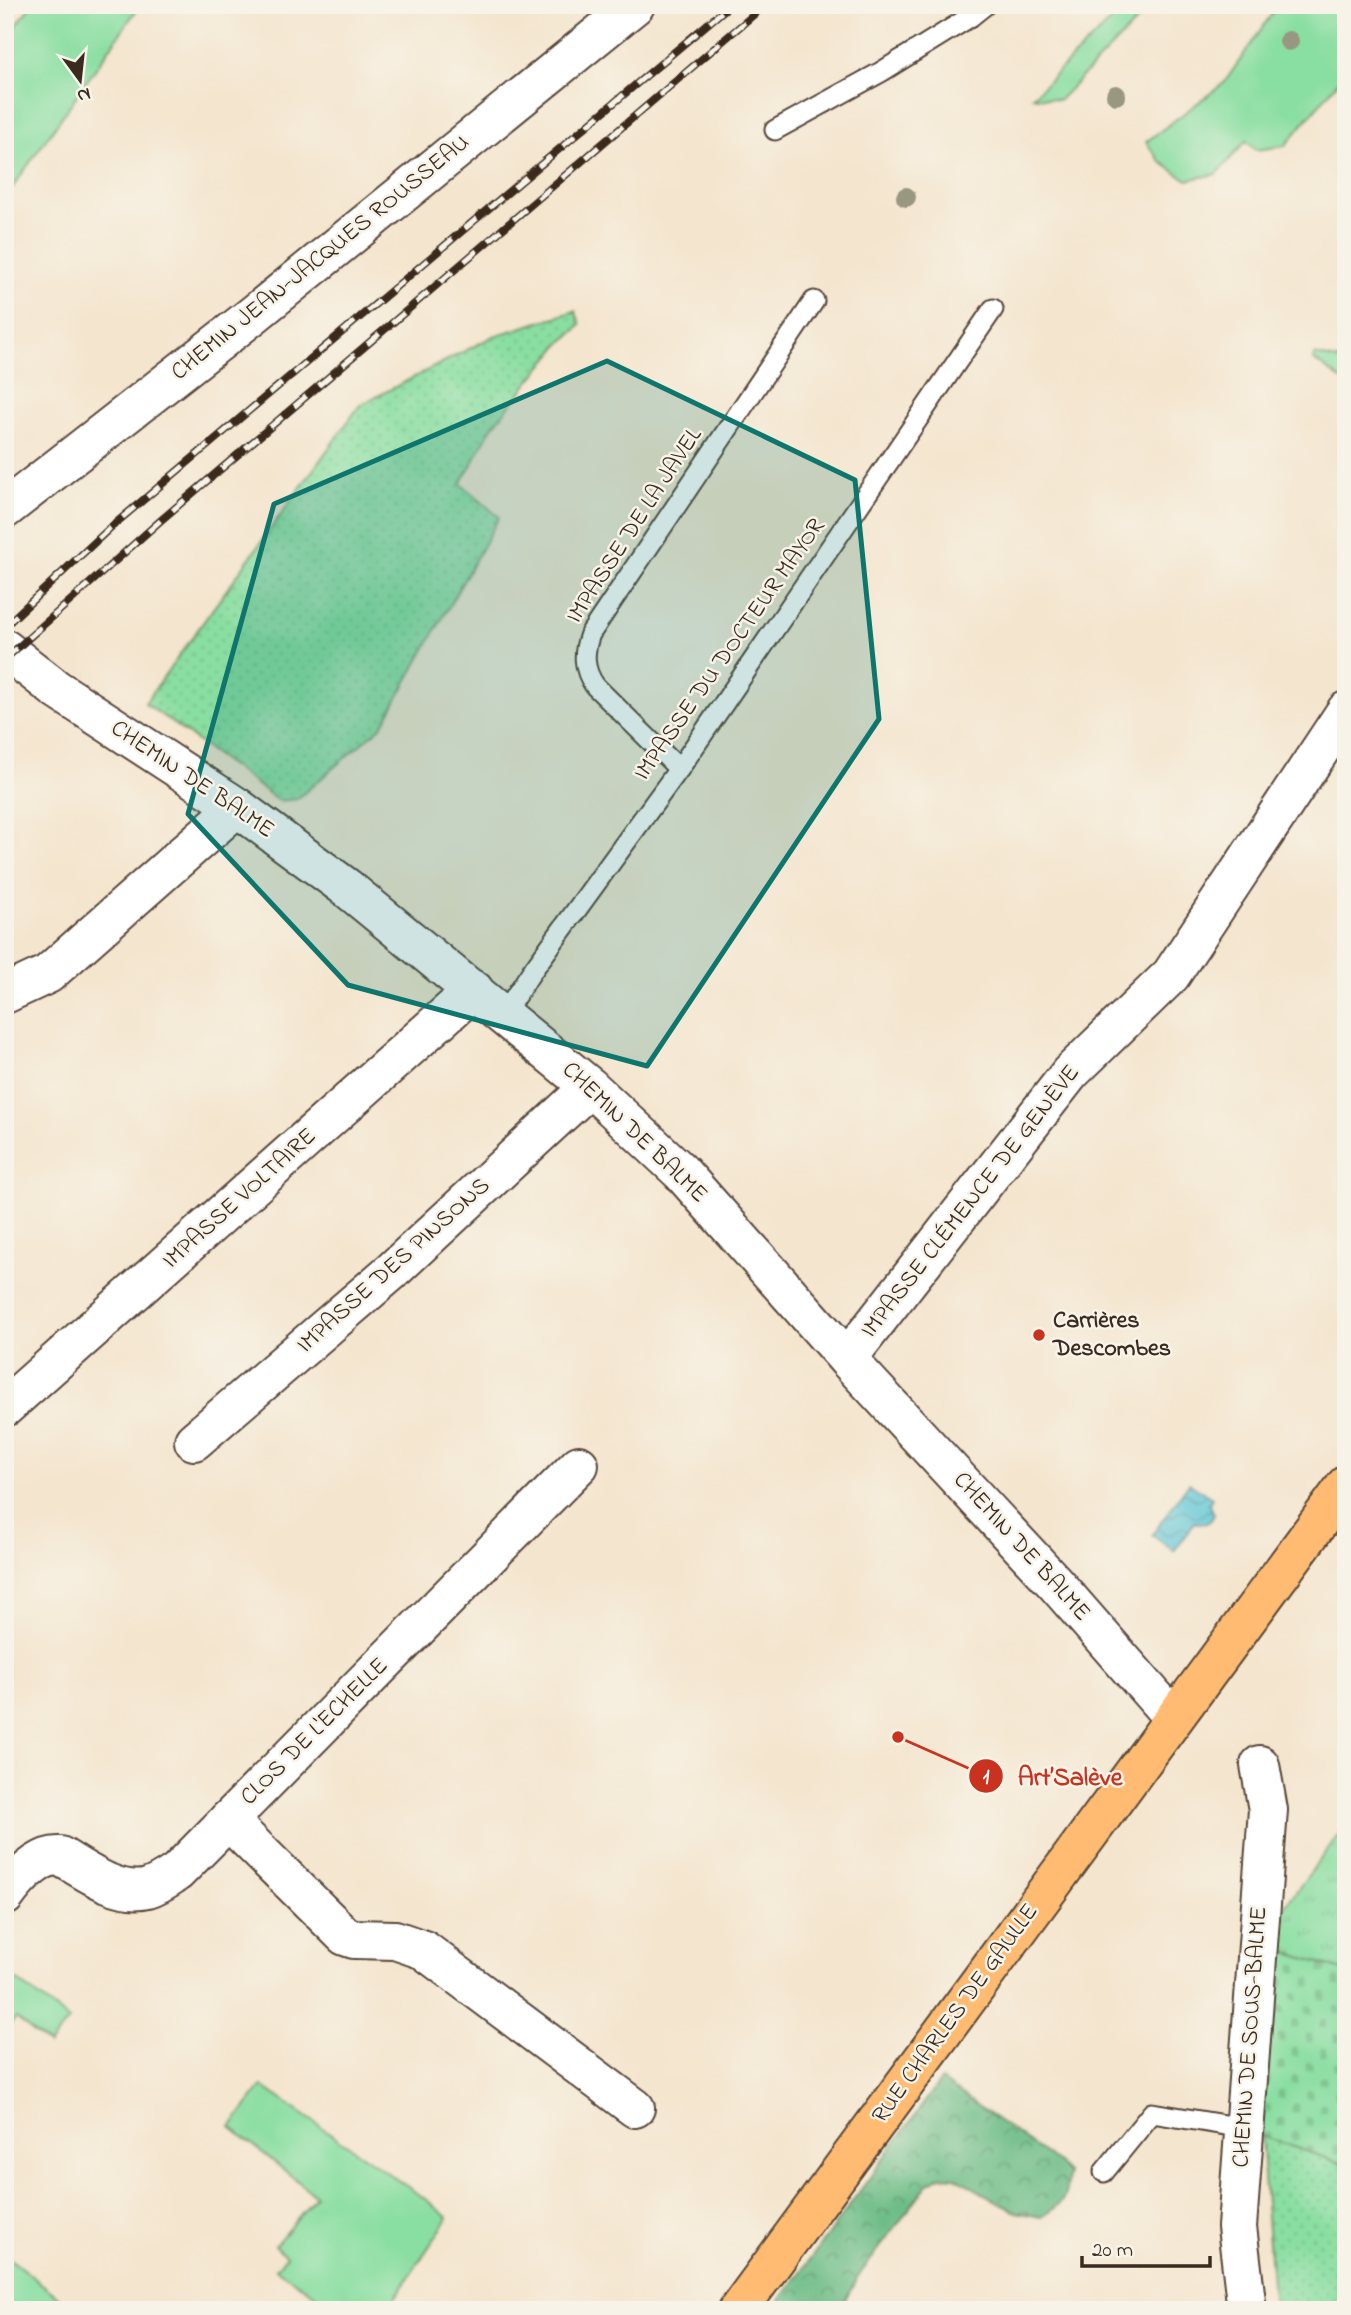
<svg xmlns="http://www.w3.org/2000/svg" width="1351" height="2315" viewBox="0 0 1351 2315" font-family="'Indie Flower',sans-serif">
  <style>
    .grass { fill: #89dea1; stroke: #628460; stroke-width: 2 }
    .forest { fill: url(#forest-crowns); stroke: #547452; stroke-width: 2 }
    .cemetery { fill: url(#cemetery-stones); stroke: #628460; stroke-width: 2 }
    .park { fill: url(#park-tufts); stroke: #628460; stroke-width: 2 }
    .garden { fill: url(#garden-dots); stroke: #628460; stroke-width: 2 }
    .water { fill: url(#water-waves); stroke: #4a777a; stroke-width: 2 }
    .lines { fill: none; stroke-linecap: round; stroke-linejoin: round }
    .service-casing { stroke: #574638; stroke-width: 23 }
    .minor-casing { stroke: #574638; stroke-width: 42 }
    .primary-casing { stroke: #574638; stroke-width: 42 }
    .service { stroke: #fff; stroke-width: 19 }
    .minor { stroke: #fff; stroke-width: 38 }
    .primary { stroke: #ffbb71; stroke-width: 38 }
    .rail-casing { stroke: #3b2a1e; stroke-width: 8 }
    .rail { stroke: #f7f3e8; stroke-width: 5; stroke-dasharray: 16; stroke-linecap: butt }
    .tree { fill: #99977f }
    .marked { fill: #0f766e; fill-opacity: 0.2; stroke: #0f766e; stroke-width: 5; stroke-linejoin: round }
    .poi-dot { fill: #c8321e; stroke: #f7f3e8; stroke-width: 2.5 }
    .labels { text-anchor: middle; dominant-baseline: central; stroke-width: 5; stroke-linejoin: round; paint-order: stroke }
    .street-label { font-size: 24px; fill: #3b2a1e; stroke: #f7f3e8 }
    .poi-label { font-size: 24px; font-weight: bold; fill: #3b2a1e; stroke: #f7f3e8; text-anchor: start }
    .leader { fill: none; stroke: #c8321e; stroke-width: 2.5 }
    .callout-dot { fill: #c8321e; stroke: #f7f3e8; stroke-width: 2.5 }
    .mark-label { font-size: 21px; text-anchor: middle; font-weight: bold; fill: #fff }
    .callout-label { font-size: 26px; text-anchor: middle; font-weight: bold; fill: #c8321e; stroke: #f7f3e8; stroke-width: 5; stroke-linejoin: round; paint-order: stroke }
  </style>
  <defs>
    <pattern id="forest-crowns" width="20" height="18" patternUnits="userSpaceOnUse" patternTransform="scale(1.75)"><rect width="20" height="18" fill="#6ebd87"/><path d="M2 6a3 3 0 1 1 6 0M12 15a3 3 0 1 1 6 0" fill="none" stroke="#5c9a6e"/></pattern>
    <pattern id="cemetery-stones" width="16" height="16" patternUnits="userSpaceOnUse" patternTransform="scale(1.75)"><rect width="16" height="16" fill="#89dea1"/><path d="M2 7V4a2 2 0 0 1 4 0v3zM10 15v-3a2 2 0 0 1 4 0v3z" fill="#77bf8a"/></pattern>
    <pattern id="park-tufts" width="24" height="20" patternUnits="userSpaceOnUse" patternTransform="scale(1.75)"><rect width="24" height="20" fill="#89dea1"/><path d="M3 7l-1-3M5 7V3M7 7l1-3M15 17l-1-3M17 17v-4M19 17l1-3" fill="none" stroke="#77bf8a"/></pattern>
    <pattern id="garden-dots" width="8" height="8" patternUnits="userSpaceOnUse" patternTransform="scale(1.75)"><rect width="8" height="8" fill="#89dea1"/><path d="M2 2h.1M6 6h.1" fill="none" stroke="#77bf8a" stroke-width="1.8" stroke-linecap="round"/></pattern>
    <pattern id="water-waves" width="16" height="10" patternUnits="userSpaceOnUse" patternTransform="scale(1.75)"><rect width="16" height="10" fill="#5ac4d5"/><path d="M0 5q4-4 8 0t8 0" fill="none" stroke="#4c9fac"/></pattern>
  </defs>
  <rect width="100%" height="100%" fill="#f7f3e8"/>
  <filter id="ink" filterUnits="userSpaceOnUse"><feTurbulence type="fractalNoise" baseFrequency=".0143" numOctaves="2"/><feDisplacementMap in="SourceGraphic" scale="14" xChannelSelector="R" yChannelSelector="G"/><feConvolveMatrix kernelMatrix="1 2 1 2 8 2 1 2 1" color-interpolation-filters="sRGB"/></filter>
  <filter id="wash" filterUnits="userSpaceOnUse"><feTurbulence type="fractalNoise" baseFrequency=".00686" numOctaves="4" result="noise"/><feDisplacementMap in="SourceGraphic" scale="28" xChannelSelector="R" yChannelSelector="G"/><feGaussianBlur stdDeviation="1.57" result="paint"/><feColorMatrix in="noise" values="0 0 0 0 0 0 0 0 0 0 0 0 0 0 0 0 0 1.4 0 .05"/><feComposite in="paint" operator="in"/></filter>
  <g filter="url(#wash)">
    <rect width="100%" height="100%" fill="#f4e5ce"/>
    <g class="grass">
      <polygon points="31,5 140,5 5,198 5,42"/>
      <polygon points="1127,5 1153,5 1059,100 1033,96"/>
      <polygon points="1278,5 1346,5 1346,72 1285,146 1256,150 1246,141 1217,174 1187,180 1161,162 1146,142 1224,83"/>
      <polygon points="1315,355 1346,362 1346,383 1314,360"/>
      <polygon points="5,1971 69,2020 49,2045 16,2018 5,2033"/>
      <polygon points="262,2086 428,2201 448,2218 387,2310 339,2310 276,2269 286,2256 275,2245 316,2196 231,2127"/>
      <polygon points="5,2255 75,2310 5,2310"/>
    </g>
    <path class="forest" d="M941 2080 1058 2163 1068 2173C1067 2198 1064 2203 1042 2217L1016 2212 955 2177 940 2176 928 2184 857 2278 840 2310H773Z"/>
    <polygon class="cemetery" points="1272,1948 1346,1971 1346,2165 1261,2136"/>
    <polygon class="park" points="1346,1825 1346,1971 1272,1948 1280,1913"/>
    <g class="garden">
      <polygon points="575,311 581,325 559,345 492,427 461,484 499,517 382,726 297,799 279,801 145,703 360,405 494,336"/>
      <polygon points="1261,2136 1346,2165 1346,2310 1274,2310"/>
    </g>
    <path class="water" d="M1189 1483 1212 1498 1209 1503 1214 1514C1211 1524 1204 1525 1195 1522L1174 1551 1152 1535Z"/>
  </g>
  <g filter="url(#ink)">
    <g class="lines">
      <defs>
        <g id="service">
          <polyline points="775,130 881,72 970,17 985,5"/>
          <path d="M679 769 595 686C583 669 583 653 590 634L814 301"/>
          <polyline points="503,1015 532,971 679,769 993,309"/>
          <polyline points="1104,2172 1152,2113 1243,2128"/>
        </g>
        <g id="minor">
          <polyline points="5,509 252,316 635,5"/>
          <polyline points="5,649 56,689 237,807 347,888 590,1087 681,1172 847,1359 1055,1583 1173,1718"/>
          <polyline points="5,994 48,974 237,807"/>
          <polyline points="847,1359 1070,1073 1171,975 1346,711"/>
          <polyline points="5,1407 474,990"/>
          <polyline points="194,1441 392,1271 590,1087"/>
          <polyline points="228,1820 345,1936 354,1939 395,1940 424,1950 635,2108"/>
          <path d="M5 1896C16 1881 39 1854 60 1856 84 1870 118 1896 148 1888 158 1885 168 1878 177 1872L579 1465"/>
          <polyline points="1247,2310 1237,2227 1268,1810 1260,1765"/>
        </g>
        <polyline id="primary" points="738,2310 1346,1485"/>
      </defs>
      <use href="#service" class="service-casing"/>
      <use href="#minor" class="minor-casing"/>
      <use href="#primary" class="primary-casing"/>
      <use href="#service" class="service"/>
      <use href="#minor" class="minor"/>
      <use href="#primary" class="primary"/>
      <defs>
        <g id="rail">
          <polyline points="5,626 110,528 730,5"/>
          <polyline points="5,659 160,521 765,5"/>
        </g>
      </defs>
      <use href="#rail" class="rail-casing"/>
      <use href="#rail" class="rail"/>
    </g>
    <g class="tree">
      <circle cx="1289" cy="41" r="10"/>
      <circle cx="1116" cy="95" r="10"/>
      <circle cx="906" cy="197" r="10"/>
    </g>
  </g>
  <path class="marked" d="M607 361 855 480 879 719 647 1066 348 985 188 814 274 504Z"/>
  <circle class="poi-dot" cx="1039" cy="1335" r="7"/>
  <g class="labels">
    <g class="street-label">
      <text transform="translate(321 258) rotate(-39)">CHEMIN JEAN-JACQUES ROUSSEAU</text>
      <text transform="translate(635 526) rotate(-57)">IMPASSE DE LA JAVEL</text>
      <text transform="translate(730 650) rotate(-55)">IMPASSE DU DOCTEUR MAYOR</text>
      <text transform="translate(192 780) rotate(34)">CHEMIN DE BALME</text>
      <text transform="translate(634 1133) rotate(44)">CHEMIN DE BALME</text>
      <text transform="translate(240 1199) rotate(-42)">IMPASSE VOLTAIRE</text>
      <text transform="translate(971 1202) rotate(-52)">IMPASSE CLÉMENCE DE GENÈVE</text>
      <text transform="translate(394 1266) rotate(-42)">IMPASSE DES PINSONS</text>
      <text transform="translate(1021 1547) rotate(48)">CHEMIN DE BALME</text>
      <text transform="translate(315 1732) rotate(-45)">CLOS DE L'ECHELLE</text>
      <text transform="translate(956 2014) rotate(-54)">RUE CHARLES DE GAULLE</text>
      <text transform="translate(1251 2037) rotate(-86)">CHEMIN DE SOUS-BALME</text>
    </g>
    <g class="poi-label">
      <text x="1053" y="1321">Carrières<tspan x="1053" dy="28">Descombes</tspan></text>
    </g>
  </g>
  <path class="leader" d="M898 1737L986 1776"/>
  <g class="callout-dot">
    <circle cx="898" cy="1737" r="7"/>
    <circle cx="986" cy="1776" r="18"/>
  </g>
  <g class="mark-label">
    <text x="986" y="1783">1</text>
  </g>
  <g class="callout-label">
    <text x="1070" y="1785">Art’Salève</text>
  </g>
  <rect width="1351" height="2315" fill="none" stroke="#f7f3e8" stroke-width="28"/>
  <g transform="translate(80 80) rotate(165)" stroke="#f7f3e8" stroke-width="5" paint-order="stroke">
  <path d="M0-5L12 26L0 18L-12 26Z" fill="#3b2a1e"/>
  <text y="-10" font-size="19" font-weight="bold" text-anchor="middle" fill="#3b2a1e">N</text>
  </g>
  <path d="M1082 2256v10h128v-10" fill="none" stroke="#3b2a1e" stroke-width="3.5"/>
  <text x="1092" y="2256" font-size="21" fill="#3b2a1e" stroke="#f7f3e8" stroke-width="5" paint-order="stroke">20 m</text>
</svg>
